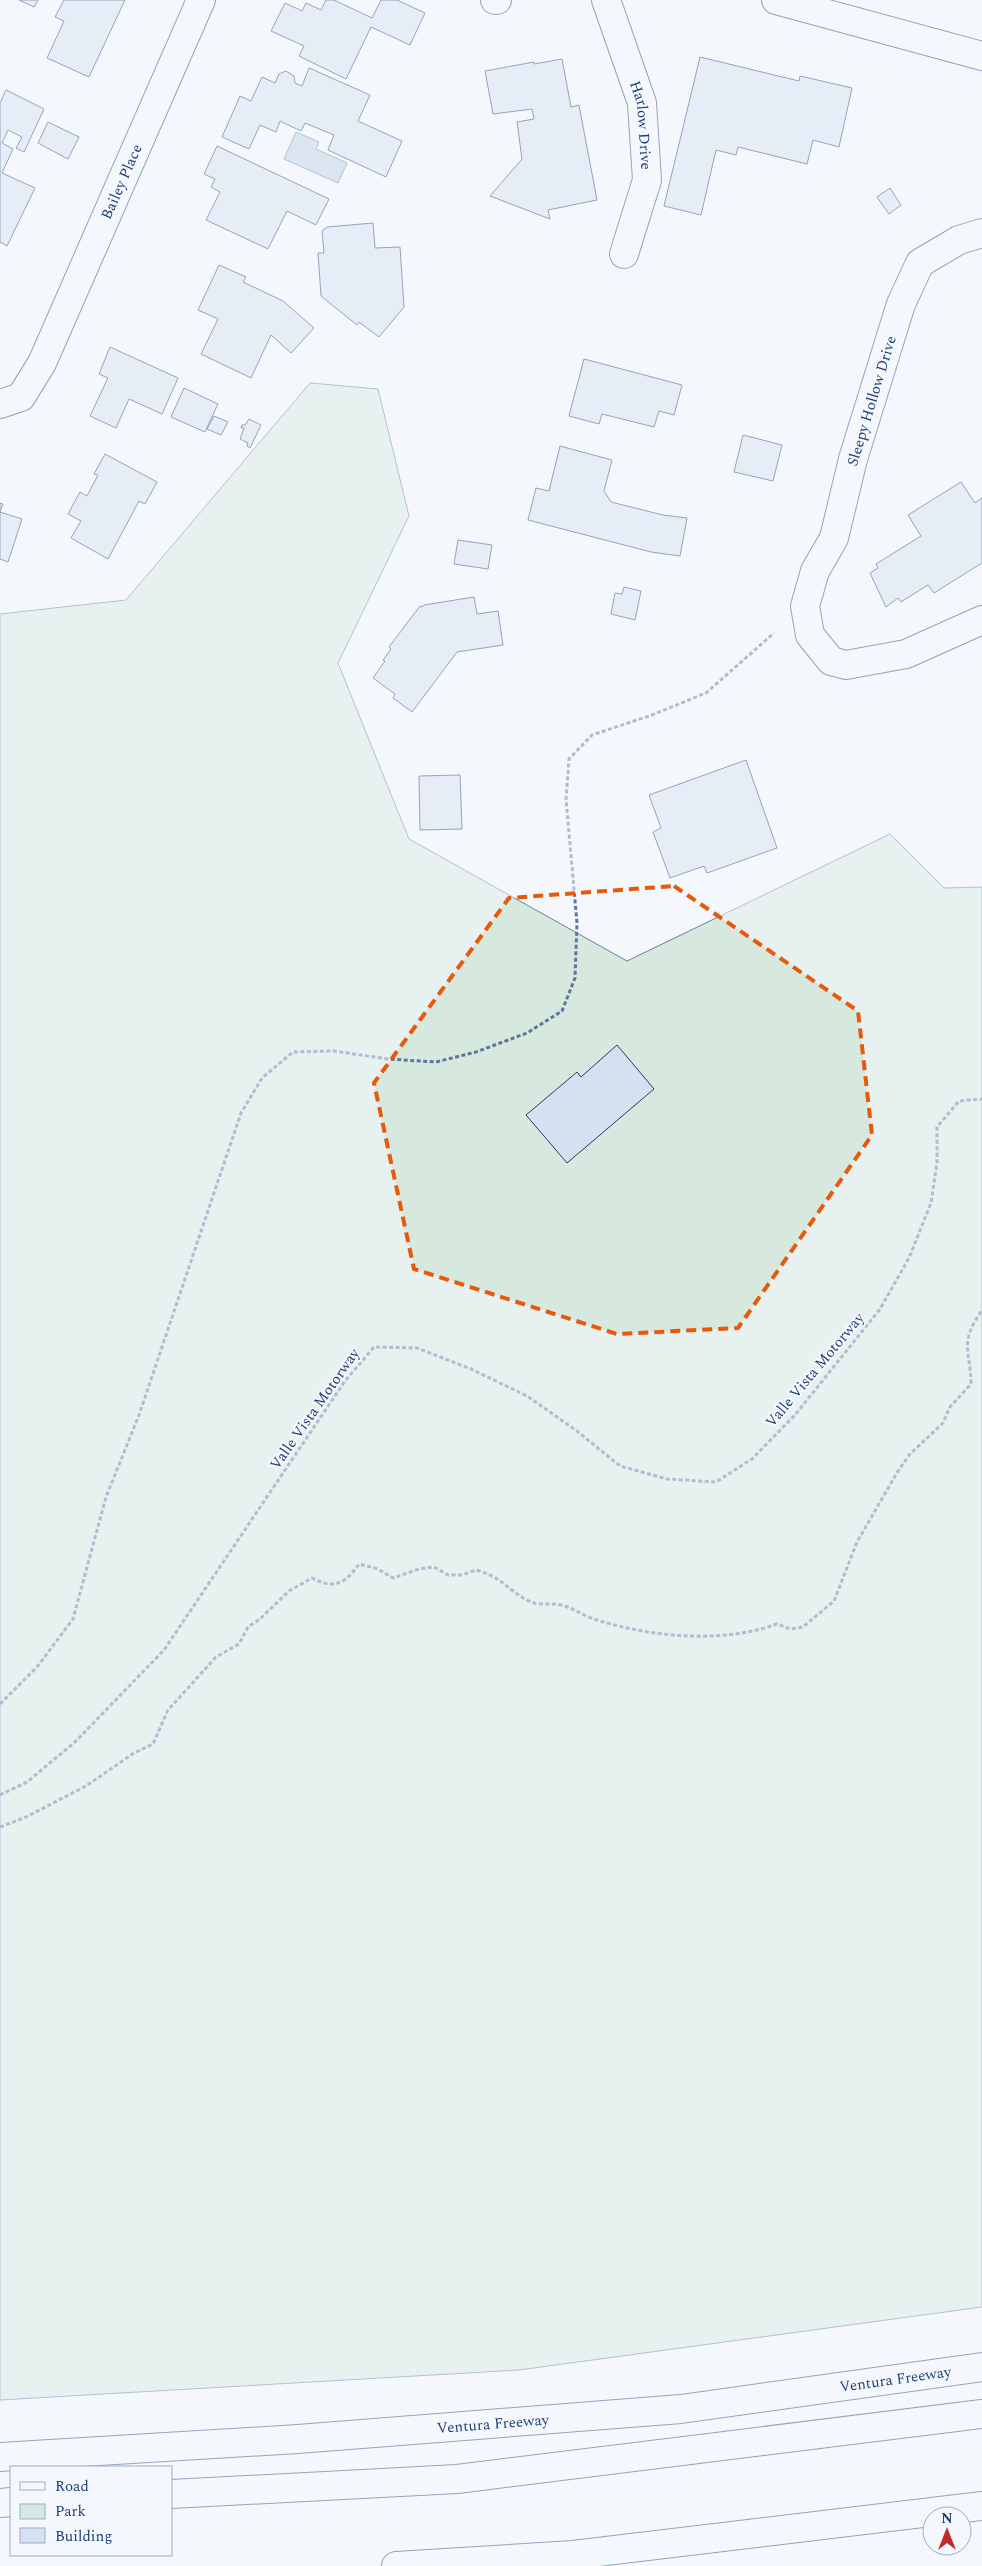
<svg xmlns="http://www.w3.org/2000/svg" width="982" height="2566" viewBox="0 0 982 2566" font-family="Spectral,serif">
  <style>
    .green { fill: #d7e8df; stroke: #687fa3 }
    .water { fill: #bed0e5; stroke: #687fa3 }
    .building { fill: #d5e0f0; stroke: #1d3f73 }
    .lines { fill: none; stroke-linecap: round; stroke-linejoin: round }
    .minor-casing { stroke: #1d3f73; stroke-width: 30 }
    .highway-casing { stroke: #1d3f73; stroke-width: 30 }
    .path { stroke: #5e769c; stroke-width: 3; stroke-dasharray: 4 2.5; stroke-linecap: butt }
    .minor { stroke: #f4f7fb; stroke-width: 28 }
    .highway { stroke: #f4f7fb; stroke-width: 28 }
    .marked { fill: none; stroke: #e8590c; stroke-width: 4; stroke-dasharray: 10 6; stroke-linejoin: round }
    .labels { text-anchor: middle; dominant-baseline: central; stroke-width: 4; stroke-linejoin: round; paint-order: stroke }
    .street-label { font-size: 15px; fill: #1d3f73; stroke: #f4f7fb }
  </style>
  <rect width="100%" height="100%" fill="#f4f7fb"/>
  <polygon class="green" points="310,383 378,389 409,516 338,663 409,839 627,961 890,834 944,888 982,887 982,2307 519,2370 0,2400 0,614 126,600"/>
  <polygon class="water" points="296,132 319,142 316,149 347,163 338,183 284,159"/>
  <g class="building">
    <polygon points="19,0 38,0 34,7"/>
    <polygon points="64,0 125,0 89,77 47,58 64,21 55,17"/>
    <polygon points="326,0 334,0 372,18 381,0 397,0 425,13 410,45 371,27 346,79 299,56 304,46 271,31 285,3 302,11 306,3 321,10"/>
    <polygon points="700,57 799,81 800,76 852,88 839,147 813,140 807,164 738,147 736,155 716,150 701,215 664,206"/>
    <polygon points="562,59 571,107 579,105 597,200 548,210 550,219 490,196 522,159 517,122 534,119 532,109 493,114 485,71 534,62 534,64"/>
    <polygon points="309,68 370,95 358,121 402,141 386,177 328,150 334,135 305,123 301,131 280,121 276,132 260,125 249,149 222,137 240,96 251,101 262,77 275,83 279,74 286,71 294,76 295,83 302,86"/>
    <polygon points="6,90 44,109 24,152 16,148 22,137 8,130 2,143 13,149 2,173 35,188 7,246 0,242 0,103"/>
    <polygon points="48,122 79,137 68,159 38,143"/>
    <polygon points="217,146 329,199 316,225 287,211 268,249 206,220 220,192 211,187 215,179 204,174"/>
    <polygon points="890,188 901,205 889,214 877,197"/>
    <polygon points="373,223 375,248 400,247 404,307 379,337 359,322 357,325 321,296 318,253 324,253 322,231 327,227"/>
    <polygon points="219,265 246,277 243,282 283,301 314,328 291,353 271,335 251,378 201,354 218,319 198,310"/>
    <polygon points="110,347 178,378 162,414 129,399 116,428 90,416 108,378 99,374"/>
    <polygon points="584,359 682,385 674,415 659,411 654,427 602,414 599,424 569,416"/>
    <polygon points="184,388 218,404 205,432 171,417"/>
    <polygon points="214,416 228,422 221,435 207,429"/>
    <polygon points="249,419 261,425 250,448 247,446 248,443 240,439 244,428 241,428 242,425 245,425"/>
    <polygon points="743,435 782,445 773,481 734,472"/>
    <polygon points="560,446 612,460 604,491 611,502 663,515 687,518 680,556 651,552 528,520 536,488 549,491"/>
    <polygon points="105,454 157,482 145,504 139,501 108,559 71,538 81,521 68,514 80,492 87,496 98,475 94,474"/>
    <polygon points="961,482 975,503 982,498 982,563 934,593 928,585 901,602 898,598 886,607 870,573 878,568 876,564 921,536 908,515"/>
    <polygon points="0,503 3,504 0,512 22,519 8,562 0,559"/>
    <polygon points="458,540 492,545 488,569 454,564"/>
    <polygon points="624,587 641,591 635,620 611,614 615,593 622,594"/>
    <polygon points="474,597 477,614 498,611 503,645 457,652 412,712 393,698 395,694 373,678 385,661 383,660 391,649 389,647 420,606 422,607 424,605"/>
    <polygon points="746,760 777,848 707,873 704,866 670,878 653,832 661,828 649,795"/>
    <polygon points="460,775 462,829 420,830 419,776"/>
    <polygon points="617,1045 654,1089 567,1163 526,1115 577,1072 581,1077"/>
  </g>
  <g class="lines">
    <defs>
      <g id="minor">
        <polyline points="495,0 497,0"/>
        <path id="s1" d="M606 0 642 103 647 180 624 254"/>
        <polyline points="776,0 982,56"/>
        <polyline points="982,233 959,240 920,263 901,304 853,459 834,538 815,571 805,606 810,635 831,661 846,665 906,654 982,620"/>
        <path id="s2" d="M0 404 21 397 42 363 201 0"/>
      </g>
      <g id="highway">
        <path id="s3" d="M0 2457 298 2439 681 2409 982 2367"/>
        <polyline points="171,2494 457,2479 982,2414"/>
        <polyline points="0,2503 11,2502"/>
        <polyline points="396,2566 573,2555 982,2506"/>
      </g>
    </defs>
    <use href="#minor" class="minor-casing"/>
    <use href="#highway" class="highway-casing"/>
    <g class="path">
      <polyline points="0,1704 37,1667 73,1619 106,1497 139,1415 241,1113 262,1078 293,1052 334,1051 388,1059 436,1062 476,1052 527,1033 562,1011 575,978 577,923 566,799 569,759 592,735 652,715 706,693 774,633"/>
      <polyline points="0,1795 27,1782 75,1742 164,1650 345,1381 374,1347 417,1348 471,1369 527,1396 577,1431 620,1466 667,1479 716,1482 752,1459 795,1415 880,1309 909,1258 931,1203 937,1163 937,1127 959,1101 982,1099"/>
      <path d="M0 1827 26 1817 86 1786 134 1753 153 1744 168 1710 216 1657 239 1644 248 1627 260 1619 289 1591 312 1578C334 1590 346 1583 359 1564L378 1569 393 1578 419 1569 434 1567 448 1575H462L476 1570C503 1577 510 1593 531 1602 541 1606 554 1602 565 1606 576 1610 586 1617 597 1620 651 1637 722 1644 777 1624L790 1629 803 1627 834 1601 857 1542 898 1471 910 1454 943 1423 950 1407 971 1384C970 1347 959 1344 982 1310"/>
    </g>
    <use href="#minor" class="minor"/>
    <use href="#highway" class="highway"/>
  </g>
  <path d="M0 0H982V2566H0ZM674 886 858 1011 872 1135 738 1328 617 1334 414 1269 374 1083 509 898Z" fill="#f4f7fb" fill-opacity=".55" fill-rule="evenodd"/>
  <path class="marked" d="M674 886 858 1011 872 1135 738 1328 617 1334 414 1269 374 1083 509 898Z"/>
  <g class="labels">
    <g class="street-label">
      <text stroke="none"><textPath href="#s1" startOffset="131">Harlow Drive</textPath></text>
      <text stroke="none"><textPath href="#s2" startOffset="260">Bailey Place</textPath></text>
      <text transform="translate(872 401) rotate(-73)">Sleepy Hollow Drive</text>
      <text transform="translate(815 1370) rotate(-50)">Valle Vista Motorway</text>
      <text transform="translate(315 1409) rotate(-55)">Valle Vista Motorway</text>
      <text stroke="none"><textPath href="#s3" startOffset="899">Ventura Freeway</textPath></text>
      <text stroke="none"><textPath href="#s3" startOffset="494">Ventura Freeway</textPath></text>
    </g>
  </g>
  <rect x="10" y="2466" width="162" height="90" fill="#f4f7fb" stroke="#9eadc5"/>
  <rect x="20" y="2482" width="25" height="8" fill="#f4f7fb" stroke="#9eadc5"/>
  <text x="55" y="2491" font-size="15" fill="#1d3f73">Road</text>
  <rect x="20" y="2504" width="25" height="15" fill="#d7e8df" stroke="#9eadc5"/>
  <text x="55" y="2516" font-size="15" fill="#1d3f73">Park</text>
  <rect x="20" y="2528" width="25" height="15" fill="#d5e0f0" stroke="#9eadc5"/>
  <text x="55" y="2541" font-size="15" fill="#1d3f73">Building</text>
  <g transform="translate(947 2531)"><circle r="24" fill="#f4f7fb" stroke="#9eadc5"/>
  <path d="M0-4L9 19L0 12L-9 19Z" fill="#c62828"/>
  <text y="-8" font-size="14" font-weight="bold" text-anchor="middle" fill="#1d3f73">N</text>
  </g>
</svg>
